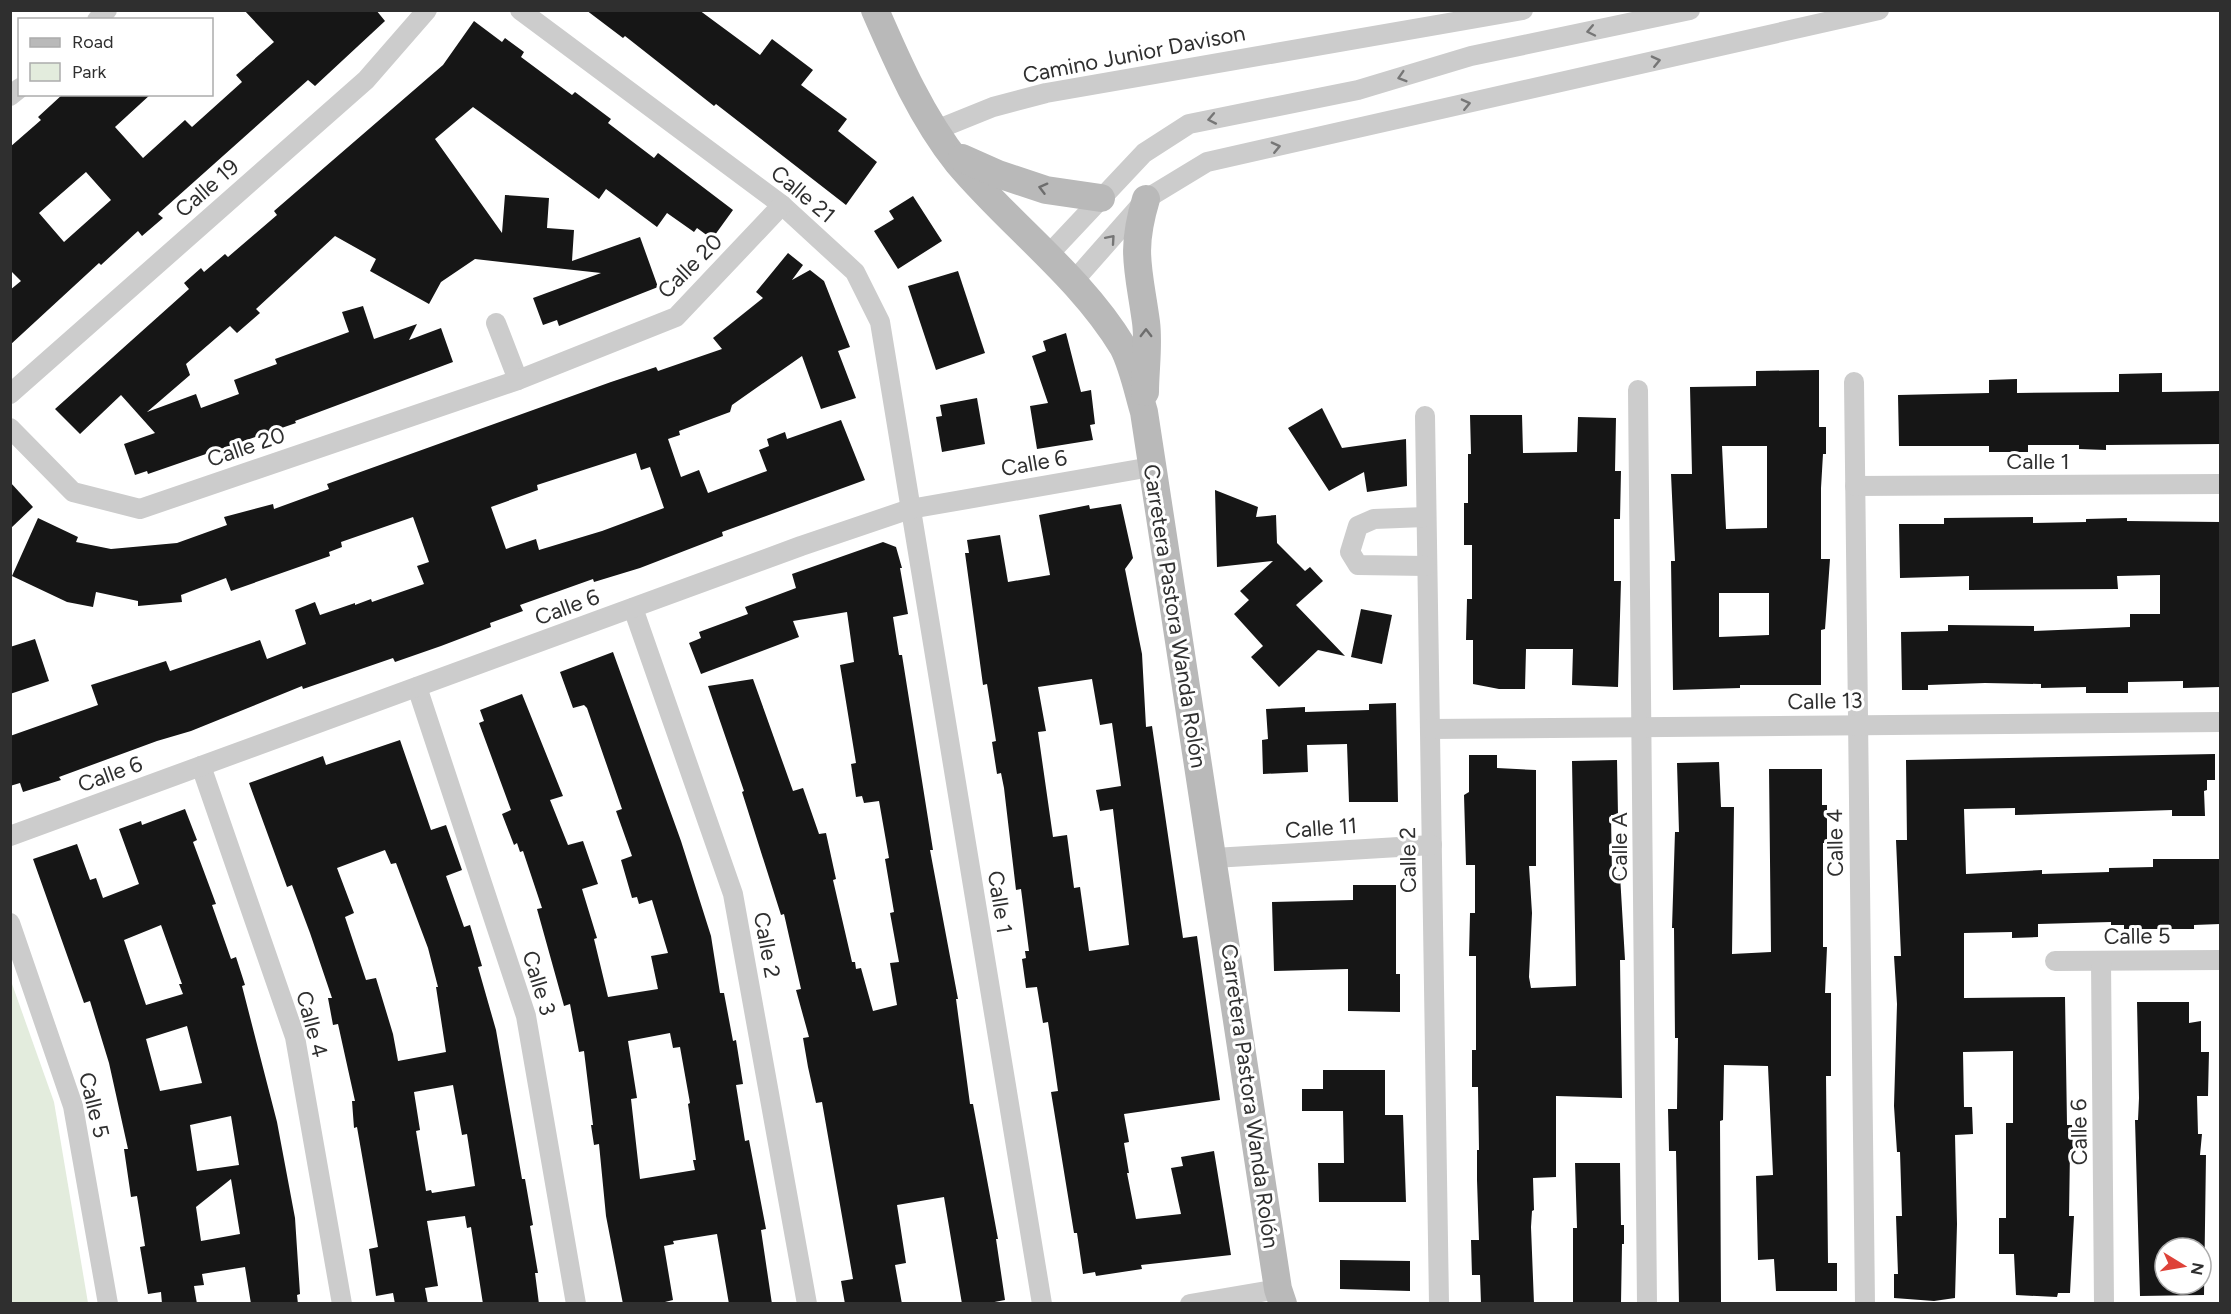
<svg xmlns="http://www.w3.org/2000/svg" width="2231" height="1314" viewBox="0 0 2231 1314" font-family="Figtree,sans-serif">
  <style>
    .green { fill: #e3ecdd }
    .building { fill: #161616; fill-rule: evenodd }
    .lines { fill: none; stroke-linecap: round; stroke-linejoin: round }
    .street { stroke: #ccc; stroke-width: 20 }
    .secondary { stroke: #b9b9b9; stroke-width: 28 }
    .oneway { stroke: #767676 }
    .oneway2 { stroke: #6d6d6d }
    .labels { text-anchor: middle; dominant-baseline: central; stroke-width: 6; stroke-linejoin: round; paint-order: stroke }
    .street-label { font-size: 22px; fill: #2f2f2f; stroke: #fff }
  </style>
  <rect width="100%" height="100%" fill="#fff"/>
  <polygon class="green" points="11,981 54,1102 88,1303 11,1303"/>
  <g class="building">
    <path d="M244 10H376L385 21 315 86 308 80 158 214 163 218 142 236 138 231 101 265 99 263 10 345V290L21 281 10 270V147L41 120 38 117 63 94H151L115 127 143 158 185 120 192 127 242 82 236 75 274 42ZM86 172 111 200 64 242 39 213Z"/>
    <polygon points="586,10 699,10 760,55 772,39 813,70 801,85 847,119 838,131 877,162 846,205 716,104 714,106 625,36 623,38"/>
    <polygon points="474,21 502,42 505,38 524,52 521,57 572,95 575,92 611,119 608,123 654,158 658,153 733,210 712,239 697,228 694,232 667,213 657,227 606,189 599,199 473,107 435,139 502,233 505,195 549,198 547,228 574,230 572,261 640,237 658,287 559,326 557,320 543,325 533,298 601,273 475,259 441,282 429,304 370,271 376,259 335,236 256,309 260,313 237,333 230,326 186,364 190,375 147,412 196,394 201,408 239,394 234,380 277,364 275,359 349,332 342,312 363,306 374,339 417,324 409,340 441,328 453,362 295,421 296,423 148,474 147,471 135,475 124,444 155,433 121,395 80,434 55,409 189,289 184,283 201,268 204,272 225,254 228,257 277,215 274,211 443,65"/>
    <polygon points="913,196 942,241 898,269 874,231 894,219 889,211"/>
    <path d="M788 253 803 265 792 280 810 270 824 281 850 347 838 351 856 398 821 409 802 356 732 405 730 412 679 431 680 435 668 439 681 477 699 470 708 493 767 471 759 450 769 446 767 439 785 432 787 439 841 420 865 480 722 532 723 536 640 568 594 582 593 579 520 605 523 611 490 623 491 627 441 646 395 662 393 658 303 689 302 686 191 731 157 741 59 777 61 780 23 792 20 783 10 786V736L98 705 91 685 166 661 170 671 260 640 267 659 306 644 295 610 315 602 320 615 355 603V605L371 599 372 602 424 584 417 566 429 562 413 517 341 542 342 547 329 552 330 556 231 591 226 578 181 595 182 602 138 606V601L96 592 93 607 67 602 12 576 38 518 78 537 76 542 111 549 177 543 227 525 224 517 273 504 274 509 329 489 327 484 611 382 656 367 658 371 722 349 713 338 763 298 756 292ZM636 453 641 470 650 467 664 508 602 531 539 550 536 539 506 549 491 507 538 490 537 485Z"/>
    <polygon points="958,271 985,353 936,370 908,286"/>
    <polygon points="1066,333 1081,392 1091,390 1095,424 1090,425 1093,440 1037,449 1030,406 1048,403 1032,356 1046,351 1043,341"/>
    <path d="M1819 370V427H1826V454H1823L1821 488V559H1830L1825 629 1821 630V685H1740V688L1673 690 1671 561H1675L1671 474H1692L1690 387 1756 386V371ZM1722 446H1767V528L1726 529ZM1719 593H1769V635L1719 637Z"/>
    <polygon points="2162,373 2162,392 2220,391 2220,444 2106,445 2106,450 2079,449 2079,445 2028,445 2028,452 1989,452 1989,446 1899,446 1898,395 1989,393 1989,380 2017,379 2017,393 2119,392 2119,374"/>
    <polygon points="977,398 985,444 942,452 936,417 942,416 940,405"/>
    <polygon points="1322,408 1342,448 1406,439 1407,486 1367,492 1364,472 1329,491 1288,428"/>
    <polygon points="1470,415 1522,415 1523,453 1577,452 1578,417 1616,418 1615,471 1621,471 1620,519 1614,519 1614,581 1621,581 1618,687 1572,685 1573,649 1526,649 1525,689 1499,689 1473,684 1473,640 1466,640 1467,599 1472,599 1472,545 1464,545 1464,503 1468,503 1468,454 1471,454"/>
    <polygon points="10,482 33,507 10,529"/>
    <polygon points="1215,490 1258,507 1256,517 1276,515 1277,543 1305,571 1310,567 1323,581 1296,605 1345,656 1318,650 1279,687 1251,657 1263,646 1234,614 1249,600 1240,591 1273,561 1217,567"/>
    <path d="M1121 504 1133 558 1125 569 1142 654 1146 727 1152 726 1183 938 1197 936 1220 1100 1124 1114 1129 1142 1124 1143 1129 1173H1127L1136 1219 1181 1214 1171 1168 1183 1166 1181 1157 1214 1151 1231 1255 1141 1265 1142 1269 1096 1276 1095 1272 1083 1274 1077 1233H1074L1051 1092 1058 1091 1048 1022 1043 1023 1037 987 1026 988 1022 959 1026 958 1025 951H1029L1021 889 1016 890 1004 788 1001 773 997 774 992 742 996 741 987 684 983 685 965 553H969L967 540 1000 535 1008 582 1050 575 1039 515 1089 505 1090 509ZM1092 679 1100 725 1112 723 1121 786 1096 790 1100 811 1113 809 1129 945 1089 951 1080 887 1074 888 1067 835 1053 837 1038 732 1046 731 1038 687Z"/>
    <polygon points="2033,517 2033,523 2086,522 2086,519 2127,518 2127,521 2220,522 2220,687 2183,688 2183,681 2128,682 2128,693 2086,693 2086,687 2041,688 2041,684 1985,683 1928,685 1928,690 1902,690 1901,632 1948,631 1948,625 2034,626 2034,631 2130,627 2130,614 2160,614 2160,575 2117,576 2118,589 1969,590 1969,576 1900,578 1899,524 1944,524 1944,518"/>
    <polygon points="883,542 896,547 902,568 900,568 908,614 893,617 899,655 902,655 933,850 930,850 958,999 956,999 970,1104 973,1104 998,1239 996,1239 1005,1300 984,1304 962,1304 944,1197 897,1205 906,1263 895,1265 902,1304 845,1304 841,1281 853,1279 822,1102 816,1103 808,1067 803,1038 809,1037 796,990 801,989 784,914 781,915 742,792 744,791 708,686 753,679 793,791 803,788 819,834 826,833 836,879 833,880 852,962 855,962 856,969 861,968 873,1011 897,1005 890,963 899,962 890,913 894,912 885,859 889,858 879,801 864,803 862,796 856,797 851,764 856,763 840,665 854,662 847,612 793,621 799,637 701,674 689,643 701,638 699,632 748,614 745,607 796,588 792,574"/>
    <polygon points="1361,609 1392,615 1382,664 1351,657"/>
    <polygon points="35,639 49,681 10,694 10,647"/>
    <path d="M613 652 681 841 711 936 720 993H724L733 1041 736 1040 743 1084 736 1085 745 1141 749 1140 766 1229 761 1230 772 1304H729L717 1234 673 1241 674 1244 664 1246 673 1300 657 1304H623L606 1216 599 1144 594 1145 591 1125H593L584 1051 579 1052 570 1004 564 1006 537 909 542 908 523 851 520 852 517 843 514 845 502 814 511 810 479 723 484 721 480 710 522 694 563 796 550 800 568 845 583 841 598 884 582 889 597 938 594 939 608 997 658 989 651 956 668 953 652 900 639 904 637 897 632 898 621 860 632 856 616 811 622 809 587 708 584 705 573 708 560 672ZM670 1033 673 1048 680 1047 690 1103 688 1104 696 1160H693L695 1170 640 1179 631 1099 637 1098 628 1041Z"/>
    <polygon points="1396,703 1398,802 1349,802 1347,744 1307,745 1308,772 1263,774 1262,740 1268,739 1266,709 1305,707 1305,712 1369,710 1369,704"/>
    <path d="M400 740 431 830 446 825 462 870 446 876 464 927 470 925 482 966 478 967 496 1030 522 1179H525L533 1225 530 1226 538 1273H535L539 1304H483L471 1227 467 1228 465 1216 427 1221 438 1286 425 1288 428 1304H395L393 1293 376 1296 369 1249 378 1247 357 1127 354 1128 352 1101H355L338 1024 333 1025 328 998H332L310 933 292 885 287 887 249 783 323 756 326 765ZM385 850 391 864 396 863 428 948 438 987H436L446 1052 398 1061 393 1034 376 978 366 980 345 917 354 913 337 868ZM453 1085 462 1135 467 1134 475 1186 432 1193 431 1190 426 1191 416 1131 420 1130 414 1092Z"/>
    <polygon points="2215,754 2215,780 2207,780 2207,790 2204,791 2205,816 2172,816 2172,810 2015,815 2015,808 1964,809 1966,874 2042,870 2042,874 2109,872 2109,868 2153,867 2153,859 2220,859 2220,924 2194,925 2194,929 2124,929 2124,925 2111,925 2111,922 2038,924 2038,937 2012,938 2012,932 1964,933 1964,998 2065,997 2067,1125 2072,1125 2073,1149 2070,1150 2069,1216 2074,1216 2070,1293 2058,1293 2057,1297 2016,1295 2014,1254 1999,1254 1999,1218 2006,1218 2006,1123 2013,1123 2013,1051 1963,1052 1964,1107 1972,1107 1973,1134 1955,1135 1957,1224 1955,1298 1934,1301 1894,1298 1894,1274 1898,1274 1896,1216 1902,1216 1900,1152 1897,1152 1894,1106 1897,1004 1894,956 1901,956 1896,840 1907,840 1906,760"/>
    <polygon points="1469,755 1497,755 1497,768 1536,770 1536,866 1529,866 1532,913 1529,977 1531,988 1576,986 1572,761 1617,760 1618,815 1611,815 1612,875 1620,875 1625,960 1620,960 1622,1098 1556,1096 1556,1177 1533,1178 1534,1210 1532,1211 1531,1227 1534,1304 1481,1304 1480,1275 1472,1275 1471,1240 1479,1240 1477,1180 1477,1150 1479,1150 1478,1087 1472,1087 1472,1050 1476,1050 1476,956 1469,956 1470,913 1475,913 1475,865 1466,865 1464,795 1469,792"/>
    <polygon points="1719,762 1721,807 1734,807 1732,954 1771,952 1769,769 1822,769 1822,805 1827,805 1827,843 1823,843 1823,947 1827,947 1825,993 1831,993 1831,1076 1826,1076 1828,1263 1837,1263 1837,1291 1776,1291 1774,1259 1758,1260 1756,1176 1773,1175 1768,1066 1724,1065 1723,1120 1720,1121 1721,1304 1679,1304 1676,1151 1669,1151 1668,1109 1677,1109 1678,1038 1675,1038 1674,928 1672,928 1675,832 1679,832 1677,763"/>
    <path d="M185 809 197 840 193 842 216 904 212 905 231 959 236 957 245 985 242 986 277 1122 295 1218 300 1294 297 1295 298 1304H251L245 1267 202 1274 204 1285 194 1286 197 1304H162L161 1292 148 1294 140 1247 145 1246 137 1196 131 1197 124 1149H128L109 1063 90 1001 84 1003 33 859 77 844 90 880 96 878 103 898 139 884 119 829 141 821 142 825ZM161 925 182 984H179L183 994 146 1005 124 940ZM187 1026 202 1083 160 1091 146 1039ZM231 1116 239 1165 197 1171 190 1125ZM231 1179 240 1234 201 1241 196 1207Z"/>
    <polygon points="1353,885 1396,885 1396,974 1400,974 1400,1012 1348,1011 1348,969 1274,971 1272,902 1353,900"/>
    <path d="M2137 1002H2189V1023L2201 1021V1052H2209L2208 1096H2197L2198 1134H2202L2200 1155H2206L2204 1295 2140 1296 2135 1120H2138L2139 1098ZM2165 1248H2201V1284H2165Z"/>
    <polygon points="1323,1070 1385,1070 1385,1115 1403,1115 1406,1202 1319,1202 1318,1163 1344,1163 1343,1111 1302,1111 1302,1089 1323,1089"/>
    <polygon points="1575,1163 1620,1163 1621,1225 1624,1225 1624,1244 1622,1244 1621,1304 1573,1304 1573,1228 1577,1228"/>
    <polygon points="1340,1260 1410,1261 1410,1291 1340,1289"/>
  </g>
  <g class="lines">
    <g class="street">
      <polyline points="520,10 782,205 855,272 880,322 1042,1304"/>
      <polyline points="97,20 107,10"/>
      <polyline points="10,96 20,88"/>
      <polyline points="936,130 993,107 1046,93 1523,10"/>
      <polyline points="1048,255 1144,153 1189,124 1358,90 1471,56 1690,10"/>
      <polyline points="1072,283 1146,199 1207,162 1879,10"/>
      <polyline points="496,323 518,380"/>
      <polyline points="1854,382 1865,1304"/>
      <polyline points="1638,390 1647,1304"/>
      <polyline points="10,394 366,80 427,10"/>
      <polyline points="1425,416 1439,1304"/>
      <polyline points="10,428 73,492 140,509 518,380 676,317 782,205"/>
      <polyline points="1855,486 2220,484"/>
      <polyline points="1425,517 1374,519 1358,526 1350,552 1358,565 1426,566"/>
      <polyline points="633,608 733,894 807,1304"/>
      <polyline points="417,687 526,1016 576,1304"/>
      <polyline points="1430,729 2220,722"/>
      <polyline points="201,766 295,1037 342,1304"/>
      <polyline points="10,836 801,546 910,509 1151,467"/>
      <polyline points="1214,858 1432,845"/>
      <polyline points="10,923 73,1106 108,1304"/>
      <polyline points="2055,961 2220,960"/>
      <polyline points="2101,961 2104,1304"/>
      <polyline points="1190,1304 1278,1289"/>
    </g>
    <g class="secondary">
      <path d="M875 10C898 63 922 118 958 163 1011 226 1080 276 1123 347 1133 366 1138 392 1144 412L1278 1289 1283 1304"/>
      <polyline points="962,158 998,174 1046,190 1101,198"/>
      <path d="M1145 392C1145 370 1149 345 1146 322 1139 270 1130 252 1146 199"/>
    </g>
  </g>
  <defs><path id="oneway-chevron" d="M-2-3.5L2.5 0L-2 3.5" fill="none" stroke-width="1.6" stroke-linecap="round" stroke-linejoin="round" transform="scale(1.5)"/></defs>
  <g class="oneway">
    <use href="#oneway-chevron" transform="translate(1591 31) rotate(168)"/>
    <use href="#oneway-chevron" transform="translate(1656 61) rotate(-13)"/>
    <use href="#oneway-chevron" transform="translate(1402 77) rotate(163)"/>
    <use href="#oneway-chevron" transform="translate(1466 104) rotate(-13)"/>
    <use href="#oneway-chevron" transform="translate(1212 119) rotate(169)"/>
    <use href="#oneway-chevron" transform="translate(1276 147) rotate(-13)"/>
    <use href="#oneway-chevron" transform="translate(1111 239) rotate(-49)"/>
  </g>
  <g class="oneway2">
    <use href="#oneway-chevron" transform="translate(1043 188) rotate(-165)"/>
    <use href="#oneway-chevron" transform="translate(1146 333) rotate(-90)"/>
  </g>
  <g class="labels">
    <g class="street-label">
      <text transform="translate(1134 54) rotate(-11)">Camino Junior Davison</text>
      <text transform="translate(207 188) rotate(-41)">Calle 19</text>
      <text transform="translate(803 194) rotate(40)">Calle 21</text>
      <text transform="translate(690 266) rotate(-45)">Calle 20</text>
      <text transform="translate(246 447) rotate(-19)">Calle 20</text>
      <text x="2038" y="461">Calle 1</text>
      <text transform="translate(1034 463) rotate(-10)">Calle 6</text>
      <text transform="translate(567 607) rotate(-20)">Calle 6</text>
      <text transform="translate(1175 616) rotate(81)">Carretera Pastora Wanda Rolón</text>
      <text transform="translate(1825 701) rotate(-1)">Calle 13</text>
      <text transform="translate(110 774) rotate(-20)">Calle 6</text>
      <text transform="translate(1321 828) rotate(-4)">Calle 11</text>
      <text transform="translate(1835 843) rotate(-91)">Calle 4</text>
      <text transform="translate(1619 847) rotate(-90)">Calle A</text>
      <text transform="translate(1408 860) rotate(-91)">Calle 2</text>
      <text transform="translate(1000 902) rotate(81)">Calle 1</text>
      <text transform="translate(2137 936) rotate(-1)">Calle 5</text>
      <text transform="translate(767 945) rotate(80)">Calle 2</text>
      <text transform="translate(539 983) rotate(73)">Calle 3</text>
      <text transform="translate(312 1024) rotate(75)">Calle 4</text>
      <text transform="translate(1250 1096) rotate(82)">Carretera Pastora Wanda Rolón</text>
      <text transform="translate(94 1105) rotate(76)">Calle 5</text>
      <text transform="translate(2079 1132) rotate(-91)">Calle 6</text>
    </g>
  </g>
  <rect width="2231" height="1314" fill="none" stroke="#2f2f2f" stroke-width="24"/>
  <rect x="18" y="18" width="195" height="78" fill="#ffffff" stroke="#acacac" stroke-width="1.5"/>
  <rect x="30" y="38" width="30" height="9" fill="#b9b9b9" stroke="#acacac" stroke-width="1.5"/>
  <text x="72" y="48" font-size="18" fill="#2f2f2f">Road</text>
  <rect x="30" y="63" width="30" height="18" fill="#e3ecdd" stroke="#acacac" stroke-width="1.5"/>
  <text x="72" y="78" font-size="18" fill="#2f2f2f">Park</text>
  <g transform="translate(2183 1266) rotate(101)"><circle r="28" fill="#ffffff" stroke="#acacac" stroke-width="1.5"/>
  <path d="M0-4.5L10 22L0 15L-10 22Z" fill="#de4239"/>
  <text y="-9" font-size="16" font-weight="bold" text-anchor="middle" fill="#2f2f2f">N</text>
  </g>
</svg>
